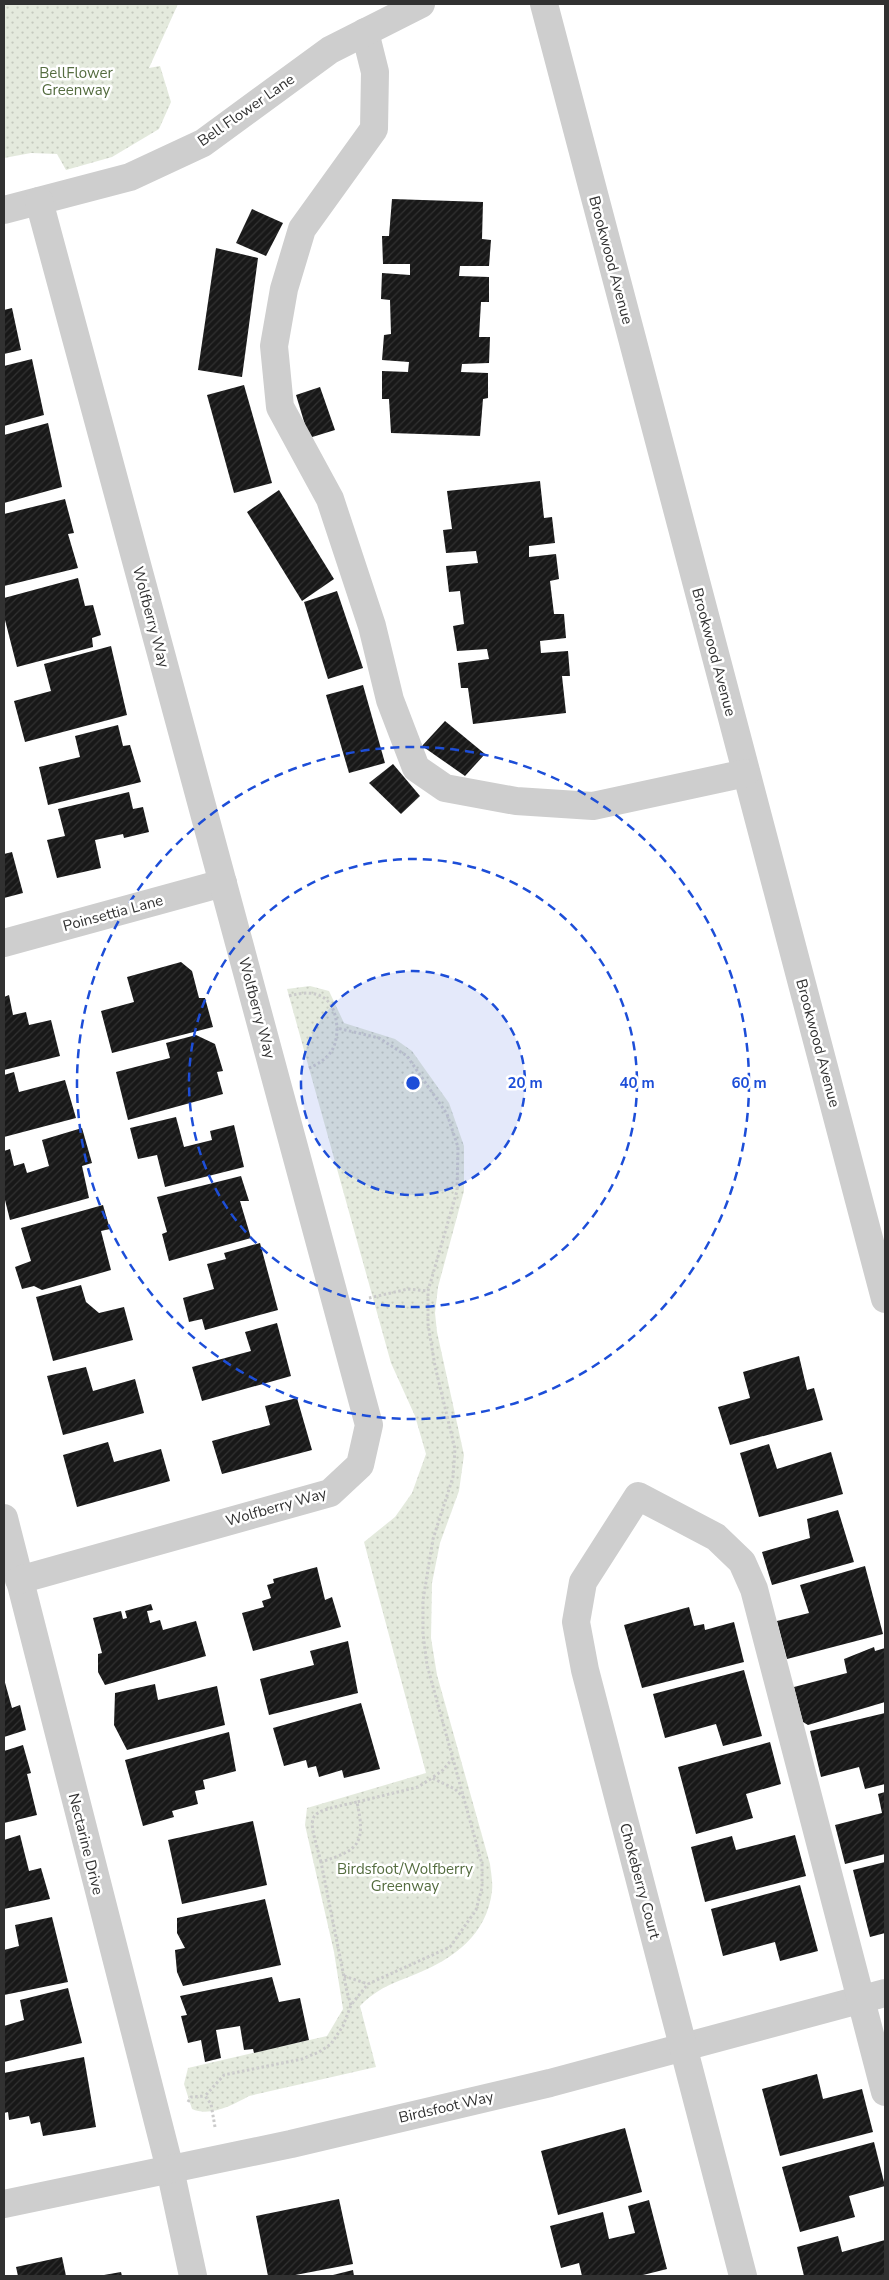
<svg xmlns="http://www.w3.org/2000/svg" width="889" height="2280" viewBox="0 0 889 2280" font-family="'Nunito Sans',sans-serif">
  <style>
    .park { fill: url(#park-dots) }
    .building { fill: url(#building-hatch) }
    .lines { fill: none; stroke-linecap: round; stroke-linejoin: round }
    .path { stroke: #cbcbcb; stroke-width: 3; stroke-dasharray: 2.5 2.5; stroke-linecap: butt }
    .minor { stroke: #cecece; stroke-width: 28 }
    .ring { fill: none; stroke: #1d4ed8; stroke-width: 2.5; stroke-dasharray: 9 6 }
    .labels { text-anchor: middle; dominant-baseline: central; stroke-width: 5; stroke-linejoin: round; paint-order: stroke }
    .park-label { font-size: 15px; fill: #546c3f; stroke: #fff }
    .street-label { font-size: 15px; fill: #313131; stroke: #fff }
    .centre { fill: #1d4ed8; stroke: #fff; stroke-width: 2.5 }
    .ring-label { font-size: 15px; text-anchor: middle; font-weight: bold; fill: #1d4ed8; stroke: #fff; stroke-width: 5; stroke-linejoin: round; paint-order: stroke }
  </style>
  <defs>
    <pattern id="park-dots" width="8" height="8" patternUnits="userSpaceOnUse" patternTransform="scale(1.25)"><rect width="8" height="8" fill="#e4eadd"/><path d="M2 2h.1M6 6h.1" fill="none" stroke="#c4c9be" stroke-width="1.8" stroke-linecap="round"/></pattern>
    <pattern id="building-hatch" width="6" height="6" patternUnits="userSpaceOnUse" patternTransform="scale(1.25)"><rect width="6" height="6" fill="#181818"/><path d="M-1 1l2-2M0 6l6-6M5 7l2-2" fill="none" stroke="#313131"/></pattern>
  </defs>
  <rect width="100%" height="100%" fill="#fff"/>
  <g class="park">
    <polygon points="4,4 178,4 149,68 160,66 171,102 159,129 112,157 66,170 57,154 31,153 4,158"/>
    <path d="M310 986 329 991 344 1023 395 1039 412 1051 449 1103 464 1146V1191L438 1287 435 1313 437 1332 464 1455 459 1491 440 1543 432 1583 431 1638 437 1675 490 1864C491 1873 493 1882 492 1891 487 1935 453 1959 416 1974 392 1984 379 1987 360 2006L376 2067 249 2096C233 2105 210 2117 192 2109L184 2084 188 2068 327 2036 343 2009 334 1952 305 1825 307 1808 426 1773 364 1542 395 1517 412 1493 426 1454 415 1416 391 1363 287 989Z"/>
  </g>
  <g class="building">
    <polygon points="392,199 483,202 482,239 491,240 489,266 460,266 459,276 489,277 489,302 481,302 479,337 490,337 489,363 462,364 461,372 488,373 488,398 483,399 480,436 391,433 389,399 382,399 382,371 408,372 409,362 382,360 384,335 391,334 390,300 381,299 382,273 410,275 410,264 383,264 382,236 389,236"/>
    <polygon points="252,209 283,223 266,256 236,243"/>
    <polygon points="216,248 258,258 242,377 198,370"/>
    <polygon points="12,308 21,350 4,354 4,310"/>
    <polygon points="32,359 44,415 4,426 4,366"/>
    <polygon points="244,385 272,483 234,493 207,395"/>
    <polygon points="320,387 335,430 309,438 296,395"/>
    <polygon points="48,423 62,487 4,503 4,435"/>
    <polygon points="540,481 544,518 552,517 555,543 529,546 529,557 556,554 559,579 550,581 554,614 564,614 566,638 540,641 541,653 568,651 570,676 562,676 566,713 473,724 468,688 461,688 458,663 489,659 487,649 457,651 453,626 464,624 460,591 449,592 446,566 478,563 476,551 446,553 443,530 452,529 447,491"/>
    <polygon points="279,490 334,579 302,601 247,512"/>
    <polygon points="65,499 74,533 68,534 78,568 4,586 4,514"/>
    <polygon points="78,578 85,606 93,605 101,635 92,638 93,647 17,667 4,616 4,598"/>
    <polygon points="337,591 363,668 328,679 304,602"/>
    <polygon points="111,646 127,715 25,742 14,701 51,691 44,664"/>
    <polygon points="363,685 385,763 349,773 326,695"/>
    <polygon points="445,721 485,754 465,776 422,746"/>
    <polygon points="118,725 123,746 130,745 141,782 48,805 39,767 80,757 75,736"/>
    <polygon points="393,764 420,796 401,814 369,783"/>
    <polygon points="129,792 133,809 143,807 149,832 124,838 123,834 95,840 101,868 57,878 47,840 65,836 58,809"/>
    <polygon points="12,852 23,893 4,898 4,854"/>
    <polygon points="181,962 192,971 199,998 205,998 213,1027 112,1053 101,1011 134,1002 127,977"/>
    <polygon points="9,995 13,1015 26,1012 29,1025 51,1020 60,1056 4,1070 4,997"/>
    <polygon points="196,1035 215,1044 223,1071 217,1072 223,1094 128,1120 116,1072 170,1058 166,1043"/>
    <polygon points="14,1072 19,1092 65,1080 76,1118 4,1137 4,1075"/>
    <polygon points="176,1117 184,1147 212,1140 210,1131 234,1125 244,1167 165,1187 157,1155 138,1159 130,1128"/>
    <polygon points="82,1128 92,1163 82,1166 89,1198 10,1220 4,1196 4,1151 10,1149 14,1166 24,1163 27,1173 49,1166 42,1140"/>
    <polygon points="241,1176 249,1201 240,1201 251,1238 169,1261 162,1234 167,1232 157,1197"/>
    <polygon points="103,1205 110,1229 101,1231 111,1270 42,1290 34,1286 22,1289 15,1267 31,1261 21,1228"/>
    <polygon points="260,1243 278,1310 205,1330 202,1319 189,1322 183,1298 214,1289 207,1264 226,1259 224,1253"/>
    <polygon points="81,1285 86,1302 99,1313 124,1307 133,1340 53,1361 36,1297"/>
    <polygon points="277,1323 291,1376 202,1401 192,1367 251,1351 245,1332"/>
    <polygon points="799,1356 807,1390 814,1388 823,1420 730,1445 718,1407 750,1398 743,1372"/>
    <polygon points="86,1367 93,1391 135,1379 144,1413 63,1435 47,1376"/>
    <polygon points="297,1398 312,1450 222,1474 212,1441 270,1425 265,1406"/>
    <polygon points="108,1442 114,1462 161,1449 170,1481 77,1507 63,1455"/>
    <polygon points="769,1444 777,1469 831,1452 843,1494 759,1517 740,1453"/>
    <polygon points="838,1510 854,1562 772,1585 762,1552 810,1538 807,1519"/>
    <polygon points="865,1566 883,1634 787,1659 777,1621 809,1613 800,1585"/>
    <polygon points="317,1567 325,1600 332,1597 341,1627 253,1651 242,1613 264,1607 262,1601 271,1598 267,1585 274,1583 273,1579"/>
    <polygon points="151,1604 153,1610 147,1611 150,1623 160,1620 163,1630 196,1621 206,1656 105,1685 98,1672 98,1654 102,1653 93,1618 121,1611 123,1619 127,1618 125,1611"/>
    <polygon points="689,1607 694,1626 704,1624 705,1630 734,1622 744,1662 642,1688 624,1625"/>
    <polygon points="348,1641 358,1693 269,1715 260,1679 314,1665 310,1651"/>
    <polygon points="874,1647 875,1651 885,1648 885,1702 808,1725 803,1722 794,1687 847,1673 844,1659"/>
    <polygon points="744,1670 762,1736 723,1746 716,1724 665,1738 653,1694"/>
    <polygon points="4,1679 12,1708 20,1705 26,1730 4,1737"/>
    <polygon points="155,1684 158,1700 217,1686 225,1725 127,1750 114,1725 115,1693"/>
    <polygon points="361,1703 380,1769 344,1778 342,1770 319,1777 316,1766 308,1768 306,1760 284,1766 273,1728"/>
    <polygon points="885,1713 885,1784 865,1789 859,1767 821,1777 810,1731"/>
    <polygon points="229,1732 236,1771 203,1780 205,1789 195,1791 198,1804 172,1811 174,1817 143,1826 125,1760"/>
    <polygon points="770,1742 781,1784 746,1794 753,1818 696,1834 678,1767"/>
    <polygon points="23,1745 31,1773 27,1774 37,1815 4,1823 4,1751"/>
    <polygon points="885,1792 885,1854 845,1864 835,1825 882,1813 878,1794"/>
    <polygon points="253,1821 267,1885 182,1904 168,1840"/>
    <polygon points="20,1835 29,1871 41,1868 50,1899 4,1909 4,1840"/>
    <polygon points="795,1835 806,1876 705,1902 691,1847 732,1836 736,1850"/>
    <polygon points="885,1862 885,1933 870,1937 853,1870"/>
    <polygon points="800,1885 818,1951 780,1961 775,1942 723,1956 711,1909"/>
    <polygon points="265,1899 281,1965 183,1986 177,1972 175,1950 185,1948 177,1933 177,1918"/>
    <polygon points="52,1917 68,1982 4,1995 4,1950 19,1946 15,1925"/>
    <polygon points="272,1977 279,2002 300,1998 309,2040 254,2053 253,2049 244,2050 240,2026 216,2030 221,2058 205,2062 201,2040 188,2043 181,2016 187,2015 180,1996"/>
    <polygon points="68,1988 82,2043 4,2062 4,2026 24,2020 20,2000"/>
    <polygon points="84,2057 96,2127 43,2136 40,2122 31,2124 29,2116 9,2120 8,2112 4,2113 4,2073"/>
    <polygon points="817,2074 823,2099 862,2089 873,2132 780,2156 762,2089"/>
    <polygon points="625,2128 642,2192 558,2215 541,2151"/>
    <polygon points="874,2142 885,2186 849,2196 855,2217 800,2232 782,2167"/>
    <polygon points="339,2199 353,2264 290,2276 268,2276 256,2216"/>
    <polygon points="649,2200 667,2269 639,2276 582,2276 579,2263 561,2268 550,2226 603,2212 609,2239 635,2233 628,2206"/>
    <polygon points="838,2236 842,2252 885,2240 885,2276 804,2276 797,2247"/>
    <polygon points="62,2257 66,2276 18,2276 16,2267"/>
    <polygon points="353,2270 354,2276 329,2276"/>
    <polygon points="121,2272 122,2276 104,2276 104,2275"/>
  </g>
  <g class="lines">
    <g class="path">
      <path d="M289 996C317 988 335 996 337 1028"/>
      <polyline points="369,1298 408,1289 428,1291"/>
      <polyline points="453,1758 443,1770 432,1778 455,1789 463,1797"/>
      <path d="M321 1862C307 1810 304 1814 357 1802"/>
      <polyline points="344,1976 368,1984"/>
      <path d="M351 2005 347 1992 321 1862C359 1850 366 1844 357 1802L418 1787 432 1778"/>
      <polyline points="188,2102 191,2097 205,2096"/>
      <path d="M215 2127 211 2104 205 2096 224 2075 302 2059 319 2052 331 2044 343 2026 351 2005 368 1984 450 1947 476 1910 482 1888V1864L427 1665 423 1634V1600L433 1539 453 1477 455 1449 435 1366 428 1324V1291L457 1191 458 1147 447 1114 407 1056 379 1038 337 1028C337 1050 328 1060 307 1069"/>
    </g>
    <g class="minor">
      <polyline points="544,4 885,1299"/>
      <polyline points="365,32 375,72 374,129 302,229 284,289 274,346 280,407 330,499 372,626 390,700 416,768 445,788 516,801 593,806 746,773"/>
      <polyline points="4,210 130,177 203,143 330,50 421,4"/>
      <polyline points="4,943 223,883"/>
      <polyline points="4,1518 170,2169 193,2276"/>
      <polyline points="19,1580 330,1493 360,1465 369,1425 39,201"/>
      <polyline points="4,2204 291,2144 550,2083 885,1993"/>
      <polyline points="743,2276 585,1670 576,1622 583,1582 638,1496 716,1537 742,1562 754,1589 885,2092"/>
    </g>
  </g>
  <circle cx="413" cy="1083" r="112" fill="#1d4ed8" fill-opacity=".12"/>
  <g class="ring">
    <circle cx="413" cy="1083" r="112"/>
    <circle cx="413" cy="1083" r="224"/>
    <circle cx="413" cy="1083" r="336"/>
  </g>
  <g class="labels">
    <g class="park-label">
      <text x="76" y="73">BellFlower<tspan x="76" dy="17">Greenway</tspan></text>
      <text x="405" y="1869">Birdsfoot/Wolfberry<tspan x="405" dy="17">Greenway</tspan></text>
    </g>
    <g class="street-label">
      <text transform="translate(246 110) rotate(-35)">Bell Flower Lane</text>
      <text transform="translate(611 260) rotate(75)">Brookwood Avenue</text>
      <text transform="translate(151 617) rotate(75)">Wolfberry Way</text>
      <text transform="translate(714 652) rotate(75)">Brookwood Avenue</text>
      <text transform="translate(113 913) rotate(-15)">Poinsettia Lane</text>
      <text transform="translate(257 1008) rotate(75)">Wolfberry Way</text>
      <text transform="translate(818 1043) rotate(75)">Brookwood Avenue</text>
      <text transform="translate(276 1507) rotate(-16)">Wolfberry Way</text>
      <text transform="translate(86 1844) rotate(76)">Nectarine Drive</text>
      <text transform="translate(640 1881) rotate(75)">Chokeberry Court</text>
      <text transform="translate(446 2107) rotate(-13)">Birdsfoot Way</text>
    </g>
  </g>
  <circle cx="413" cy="1083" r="8" class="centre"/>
  <g class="ring-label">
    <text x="525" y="1088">20 m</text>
    <text x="637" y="1088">40 m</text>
    <text x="749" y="1088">60 m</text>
  </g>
  <rect width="889" height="2280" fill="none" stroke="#313131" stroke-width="10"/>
</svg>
